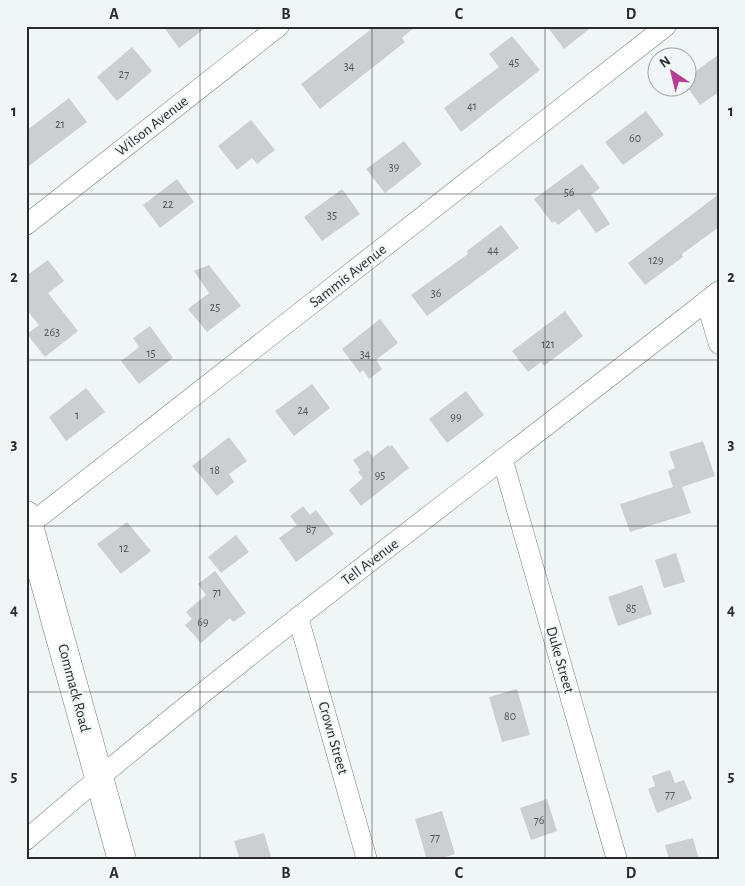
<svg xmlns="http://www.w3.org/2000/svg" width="745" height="886" viewBox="0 0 745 886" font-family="'Alegreya Sans',sans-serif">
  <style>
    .building { fill: #cbcfd1 }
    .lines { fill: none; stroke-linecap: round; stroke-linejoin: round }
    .minor-casing { stroke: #767b7b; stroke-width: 21 }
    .primary-casing { stroke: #767b7b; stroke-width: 29 }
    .minor { stroke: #fff; stroke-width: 20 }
    .primary { stroke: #fff; stroke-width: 28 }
    .grid { fill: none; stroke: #292b2b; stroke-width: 1; stroke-opacity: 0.55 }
    .labels { text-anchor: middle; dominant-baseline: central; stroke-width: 4; stroke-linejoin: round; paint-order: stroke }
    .number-label { font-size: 12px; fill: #525454 }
    .street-label { font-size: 15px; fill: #292b2b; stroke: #f0f6f6 }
    .neatline { fill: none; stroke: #292b2b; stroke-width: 2 }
    .grid-label { font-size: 16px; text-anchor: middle; font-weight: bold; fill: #292b2b }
  </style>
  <rect width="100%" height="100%" fill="#f0f6f6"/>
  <g class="building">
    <polygon points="163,26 208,26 179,48"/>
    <polygon points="375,26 416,26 402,38 405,42 320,109 301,84"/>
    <polygon points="547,26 593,26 564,49"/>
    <polygon points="512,36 540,70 461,132 444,108 499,67 489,54"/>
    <polygon points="132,47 152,71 117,101 97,77"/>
    <polygon points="719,54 719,92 700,105 688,88 688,77"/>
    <polygon points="69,98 87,122 26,168 26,131"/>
    <polygon points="646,111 664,135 623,165 605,142"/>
    <polygon points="251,120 275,150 257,164 252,158 237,170 218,146"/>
    <polygon points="404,141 422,164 385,193 366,169"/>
    <polygon points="582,164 600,188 591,195 610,224 596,233 579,209 558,225 555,221 552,223 534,199"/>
    <polygon points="177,179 194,202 160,228 143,205"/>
    <polygon points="342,189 360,214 322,241 304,217"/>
    <polygon points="719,194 719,227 682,254 683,257 645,285 628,263"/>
    <polygon points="501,225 519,248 427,316 411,295 468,254 467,251"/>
    <polygon points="48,260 64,281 48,293 78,331 45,357 27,334 39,325 26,309 26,276"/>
    <polygon points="209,265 241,306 207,332 188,309 209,293 194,271"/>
    <polygon points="565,311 583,336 544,366 541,362 528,372 512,351"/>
    <polygon points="380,319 398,343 376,360 382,369 369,379 363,370 360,373 342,349"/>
    <polygon points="150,326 173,358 139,384 121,361 139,347 133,338"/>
    <polygon points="312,384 330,408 294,436 275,411"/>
    <polygon points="86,388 105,412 66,441 49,417"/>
    <polygon points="466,391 484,415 447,443 429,419"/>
    <polygon points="229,437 247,461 229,474 234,482 217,496 192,466"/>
    <polygon points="703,441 715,476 682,487 691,513 630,532 620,504 673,487 668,471 675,468 669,452"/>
    <polygon points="389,445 390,447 392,445 409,468 361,506 349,490 363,478 358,472 360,470 353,460 368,450 373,457"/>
    <polygon points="303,506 310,515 316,510 334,534 296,562 279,538 297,525 290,516"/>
    <polygon points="127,522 151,551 121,574 97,544"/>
    <polygon points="236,535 249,552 221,573 208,557"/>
    <polygon points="676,553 685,582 664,588 655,560"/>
    <polygon points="215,571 246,613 233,622 230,618 201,643 185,625 192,619 186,612 206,595 198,584"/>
    <polygon points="642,585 652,614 618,626 608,597"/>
    <polygon points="517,689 530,735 502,742 489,697"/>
    <polygon points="670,770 675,783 684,780 692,799 657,813 648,789 655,786 652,776"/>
    <polygon points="547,799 557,831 531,840 520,808"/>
    <polygon points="442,811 455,854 437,860 427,860 415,819"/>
    <polygon points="264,833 272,860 240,860 234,841"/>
    <polygon points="693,838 699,860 669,860 665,845"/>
  </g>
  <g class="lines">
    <defs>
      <g id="minor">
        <polyline points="26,225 279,26"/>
        <polyline points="706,301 719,344"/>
        <polyline points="503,461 617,860"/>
        <polyline points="29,525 666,26"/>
        <polyline points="298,617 367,860"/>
        <path d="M26 840C249 647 488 474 719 291"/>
      </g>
      <polyline id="primary" points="26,515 122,860"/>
    </defs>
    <use href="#minor" class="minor-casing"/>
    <use href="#primary" class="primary-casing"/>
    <use href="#minor" class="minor"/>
    <use href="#primary" class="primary"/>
  </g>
  <path class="grid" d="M200 26V860M372 26V860M545 26V860M26 194H719M26 360H719M26 526H719M26 692H719"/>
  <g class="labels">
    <g class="number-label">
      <text x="514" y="62">45</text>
      <text x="349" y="66">34</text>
      <text x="124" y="74">27</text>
      <text x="472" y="106">41</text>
      <text x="60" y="124">21</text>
      <text x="635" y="138">60</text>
      <text x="394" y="167">39</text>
      <text x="569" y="192">56</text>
      <text x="168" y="204">22</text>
      <text x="332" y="215">35</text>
      <text x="493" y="250">44</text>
      <text x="656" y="260">129</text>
      <text x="436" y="293">36</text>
      <text x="215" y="307">25</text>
      <text x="52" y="332">263</text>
      <text x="548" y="344">121</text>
      <text x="151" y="353">15</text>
      <text x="365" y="354">34</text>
      <text x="303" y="410">24</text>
      <text x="77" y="415">1</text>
      <text x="456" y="417">99</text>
      <text x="215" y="470">18</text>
      <text x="380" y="475">95</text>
      <text x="311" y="529">87</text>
      <text x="124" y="548">12</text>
      <text x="217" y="592">71</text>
      <text x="631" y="608">85</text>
      <text x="203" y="622">69</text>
      <text x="510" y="716">80</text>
      <text x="670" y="794">77</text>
      <text x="539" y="820">76</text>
      <text x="435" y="837">77</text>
    </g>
    <g class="street-label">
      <text transform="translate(152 126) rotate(-38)">Wilson Avenue</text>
      <text transform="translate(348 276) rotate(-38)">Sammis Avenue</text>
      <text transform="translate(370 562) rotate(-37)">Tell Avenue</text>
      <text transform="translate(560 660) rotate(74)">Duke Street</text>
      <text transform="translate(74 688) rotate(75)">Commack Road</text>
      <text transform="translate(333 738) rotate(74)">Crown Street</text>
    </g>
  </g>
  <rect width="745" height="886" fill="none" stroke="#f0f6f6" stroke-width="55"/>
  <g transform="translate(672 72) rotate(325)"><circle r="24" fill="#f0f6f6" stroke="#a0a5a5"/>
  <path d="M0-4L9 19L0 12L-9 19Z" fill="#b53d92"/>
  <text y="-8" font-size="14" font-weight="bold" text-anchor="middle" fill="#292b2b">N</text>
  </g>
  <rect x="28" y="28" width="690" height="830" class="neatline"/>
  <g class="grid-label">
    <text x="114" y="19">A</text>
    <text x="286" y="19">B</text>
    <text x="459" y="19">C</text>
    <text x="631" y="19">D</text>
    <text x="14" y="116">1</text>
    <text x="731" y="116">1</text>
    <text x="14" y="282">2</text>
    <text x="731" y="282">2</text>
    <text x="14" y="449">3</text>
    <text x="731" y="449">3</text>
    <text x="14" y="615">4</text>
    <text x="731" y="615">4</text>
    <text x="14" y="781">5</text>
    <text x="731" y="781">5</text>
    <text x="114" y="878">A</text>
    <text x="286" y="878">B</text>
    <text x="459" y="878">C</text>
    <text x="631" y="878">D</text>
  </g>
</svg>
